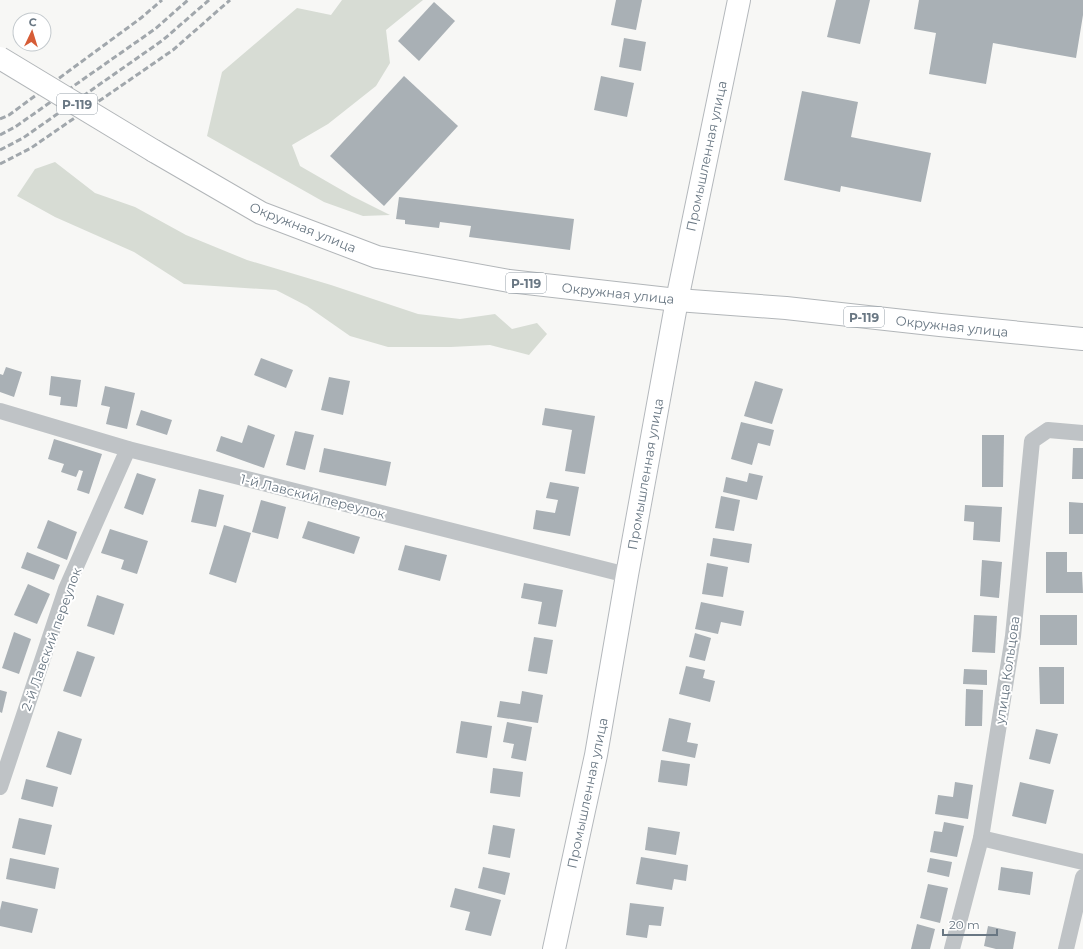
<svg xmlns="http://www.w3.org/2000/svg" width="1083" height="949" viewBox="0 0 1083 949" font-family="Montserrat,sans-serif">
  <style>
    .green { fill: #d7dcd4 }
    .building { fill: #a9b0b5 }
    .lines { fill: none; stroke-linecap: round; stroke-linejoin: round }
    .secondary-casing { stroke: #b4b8bc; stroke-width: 24 }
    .highway-casing { stroke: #b2b6b9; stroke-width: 24 }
    .street { stroke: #bfc3c6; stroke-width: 16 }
    .secondary { stroke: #fff; stroke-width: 22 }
    .highway { stroke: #fff; stroke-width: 22 }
    .rail { stroke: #a1a7ac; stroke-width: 3; stroke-dasharray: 6 3; stroke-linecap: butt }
    .highway-bridge-casing { stroke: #b2b6b9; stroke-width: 24; stroke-linecap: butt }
    .highway-bridge { stroke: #fff; stroke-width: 22 }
    .labels { text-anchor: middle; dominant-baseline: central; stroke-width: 4; stroke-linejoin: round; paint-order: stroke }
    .shield { fill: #fff; stroke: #96a0a8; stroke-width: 1 }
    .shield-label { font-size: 12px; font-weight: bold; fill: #697783 }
    .street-label { font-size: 13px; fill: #697783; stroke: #fff }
  </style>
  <rect width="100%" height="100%" fill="#f7f7f5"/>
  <g class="green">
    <polygon points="342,0 423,0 386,30 390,63 376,86 328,124 292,145 300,166 352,196 390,215 363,216 324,202 207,136 222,72 297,8 331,15"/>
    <polygon points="55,162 95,193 135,207 186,235 247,260 331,285 418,314 460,319 495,314 512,329 537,323 547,334 529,355 490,345 451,347 388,347 350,336 307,306 276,290 184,284 134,252 55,217 17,196 35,169"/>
  </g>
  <g class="building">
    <polygon points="616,0 642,0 636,30 611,25"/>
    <polygon points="836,0 870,0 860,44 827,37"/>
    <polygon points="919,0 1083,0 1083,15 1076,58 993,43 986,84 929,74 936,33 914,29"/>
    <polygon points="434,2 455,21 419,61 398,41"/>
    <polygon points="624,38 646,42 641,71 619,67"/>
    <polygon points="404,76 458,126 384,206 330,156"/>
    <polygon points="601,76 634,83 627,117 594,110"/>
    <polygon points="802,91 858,102 851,137 931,153 921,202 841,186 840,192 784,180"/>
    <polygon points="399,197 574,219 570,250 469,237 471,226 440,222 439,228 405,224 405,220 396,219"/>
    <polygon points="261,358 293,370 286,388 254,375"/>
    <polygon points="6,367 22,372 14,397 0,392 0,374 3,375"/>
    <polygon points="51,376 81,380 77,407 60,405 61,397 49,395"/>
    <polygon points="329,377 350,381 343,415 321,410"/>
    <polygon points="755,381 783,389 772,424 744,416"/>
    <polygon points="105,386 135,393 127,429 106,424 110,407 101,405"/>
    <polygon points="545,408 595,416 585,474 565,471 572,430 542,425"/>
    <polygon points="141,410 172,420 167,435 136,425"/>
    <polygon points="741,422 774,430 770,446 758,443 752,465 731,459"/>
    <polygon points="248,425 275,435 264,468 216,451 221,436 242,443"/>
    <polygon points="295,431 314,435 305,470 286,465"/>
    <polygon points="982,435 1004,435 1003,487 982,487"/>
    <polygon points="54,439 102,454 89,494 77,490 83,471 79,470 76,477 61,472 64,464 48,459"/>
    <polygon points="324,448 391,462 386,486 319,472"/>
    <polygon points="1073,448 1083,448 1083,479 1072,479"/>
    <polygon points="137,473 156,479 143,515 124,508"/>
    <polygon points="749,473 763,476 757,500 723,492 726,477 747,482"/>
    <polygon points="550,482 579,487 570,536 533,529 536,510 555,513 558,500 546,498"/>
    <polygon points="199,489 224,495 216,527 191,522"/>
    <polygon points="721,496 740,500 734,531 715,528"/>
    <polygon points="261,500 286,507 278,539 252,532"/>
    <polygon points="1069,502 1083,503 1083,534 1069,534"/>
    <polygon points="965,505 1002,507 1000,542 973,540 974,522 964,521"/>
    <polygon points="48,520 77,532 67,560 37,548"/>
    <polygon points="308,521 360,537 354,554 302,538"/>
    <polygon points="224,525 251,533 236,583 209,574"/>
    <polygon points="110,529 148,541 137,574 121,569 124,560 101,553"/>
    <polygon points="713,538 752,544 749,563 710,556"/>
    <polygon points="405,545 447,555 440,581 398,570"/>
    <polygon points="27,552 60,565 54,580 21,568"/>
    <polygon points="1046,552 1067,552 1067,572 1082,572 1083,593 1046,593"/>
    <polygon points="982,560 1002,562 999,598 980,596"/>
    <polygon points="707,563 728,567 723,597 702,594"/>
    <polygon points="524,583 563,590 556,627 538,624 542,602 521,598"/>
    <polygon points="28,584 50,594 37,624 14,615"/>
    <polygon points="97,595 124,604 114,635 87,626"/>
    <polygon points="701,602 744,611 741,626 721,622 718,634 695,629"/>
    <polygon points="974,615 997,616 995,653 972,652"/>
    <rect x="1040" y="615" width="37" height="30"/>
    <polygon points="14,632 31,639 19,674 2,668"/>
    <polygon points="695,633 711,638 705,661 689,657"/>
    <polygon points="534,637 553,640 547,674 528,671"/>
    <polygon points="77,651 95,657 81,697 63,691"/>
    <polygon points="686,666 705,670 703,678 715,681 710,702 679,694"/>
    <polygon points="1039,667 1064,667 1064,704 1040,704"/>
    <polygon points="964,669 987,670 987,685 963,684"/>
    <polygon points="966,689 983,690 982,726 965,726"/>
    <polygon points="0,690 7,692 2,713 0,712"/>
    <polygon points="522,691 543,695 538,723 497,717 500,701 520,704"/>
    <polygon points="669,718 691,723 687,742 698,744 695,758 662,751"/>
    <polygon points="461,721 492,726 487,758 456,753"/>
    <polygon points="507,722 532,727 526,761 511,758 514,744 503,742"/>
    <polygon points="1036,729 1058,734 1050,764 1029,759"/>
    <polygon points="58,731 82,739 71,775 46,767"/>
    <polygon points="661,760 690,764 687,786 658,782"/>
    <polygon points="493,768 523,772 520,797 490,793"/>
    <polygon points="26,779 58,787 53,807 21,799"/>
    <polygon points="955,782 973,785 968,819 935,814 938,795 953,797"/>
    <polygon points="1020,782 1054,790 1046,824 1012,816"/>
    <polygon points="19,818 52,825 45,855 12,848"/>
    <polygon points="944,822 964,826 957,857 930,852 934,831 942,832"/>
    <polygon points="493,825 515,829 510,858 488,854"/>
    <polygon points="648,827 680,832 676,855 645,850"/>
    <polygon points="641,857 688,865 686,881 674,879 672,890 636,884"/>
    <polygon points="10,858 59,868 55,889 6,879"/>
    <polygon points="930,858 952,862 949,877 927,872"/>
    <polygon points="483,867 510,873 505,895 478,888"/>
    <polygon points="1001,867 1033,872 1030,895 998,890"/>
    <polygon points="928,884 948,888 940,923 920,918"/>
    <polygon points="455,888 501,900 491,936 465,930 470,912 450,907"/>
    <polygon points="2,901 38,909 32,933 0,926 0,910"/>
    <polygon points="630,903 664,907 661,926 649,925 647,938 626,935"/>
    <polygon points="917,924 935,929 930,949 911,949"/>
    <polygon points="988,926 1016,932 1013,949 996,949 984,946"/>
  </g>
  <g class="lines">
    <defs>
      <polyline id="secondary" points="554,949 596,755 627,575 677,300 739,0"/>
      <polyline id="highway" points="154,151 261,213 377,257 509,281 677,300 786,308 940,325 1083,339"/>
    </defs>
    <use href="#secondary" class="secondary-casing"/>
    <use href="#highway" class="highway-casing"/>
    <g class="street">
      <polyline points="0,411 128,449 627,575"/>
      <polyline points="0,787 66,589 128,449"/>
      <polyline points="981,838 1083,862"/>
      <polyline points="952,949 981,838 1013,636 1032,441 1048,430 1083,433"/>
      <polyline points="1066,949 1083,877"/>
    </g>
    <use href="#secondary" class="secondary"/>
    <use href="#highway" class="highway"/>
    <g class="rail">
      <polyline points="0,119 9,115 141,18 162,0"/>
      <polyline points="0,135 15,127 155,29 188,0"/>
      <polyline points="0,150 23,138 163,40 209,0"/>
      <polyline points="0,164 31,148 173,50 230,0"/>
    </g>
    <defs>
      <polyline id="highway-bridge" points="0,58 154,151"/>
    </defs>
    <use href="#highway-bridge" class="highway-bridge-casing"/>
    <use href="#highway-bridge" class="highway-bridge"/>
  </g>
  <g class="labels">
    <g class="shield">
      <rect x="57" y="94" width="40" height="20" rx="3"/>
      <rect x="506" y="273" width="40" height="20" rx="3"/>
      <rect x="844" y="307" width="40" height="20" rx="3"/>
    </g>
    <g class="shield-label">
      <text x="77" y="104">Р-119</text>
      <text x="526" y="283">Р-119</text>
      <text x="864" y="317">Р-119</text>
    </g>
    <g class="street-label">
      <text transform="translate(706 156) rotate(-78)">Промышленная улица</text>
      <text transform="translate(303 227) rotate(22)">Окружная улица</text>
      <text transform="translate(618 293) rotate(6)">Окружная улица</text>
      <text transform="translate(952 326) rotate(6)">Окружная улица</text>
      <text transform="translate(645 474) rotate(-80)">Промышленная улица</text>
      <text transform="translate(313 496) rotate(14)">1-й Лавский переулок</text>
      <text transform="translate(51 639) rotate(-70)">2-й Лавский переулок</text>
      <text transform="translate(1007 670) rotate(-82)">улица Кольцова</text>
      <text transform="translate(587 793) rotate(-78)">Промышленная улица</text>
    </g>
  </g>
  <g transform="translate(32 32) rotate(4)"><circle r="19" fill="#ffffff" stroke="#c3c9cd"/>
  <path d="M0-3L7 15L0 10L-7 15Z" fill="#d65c36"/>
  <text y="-6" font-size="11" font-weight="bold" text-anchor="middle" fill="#697783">С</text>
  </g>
  <path d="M943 929v6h54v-6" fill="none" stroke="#697783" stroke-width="2"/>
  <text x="949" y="929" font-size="12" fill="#697783" stroke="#ffffff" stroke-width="3" paint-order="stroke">20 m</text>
</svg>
